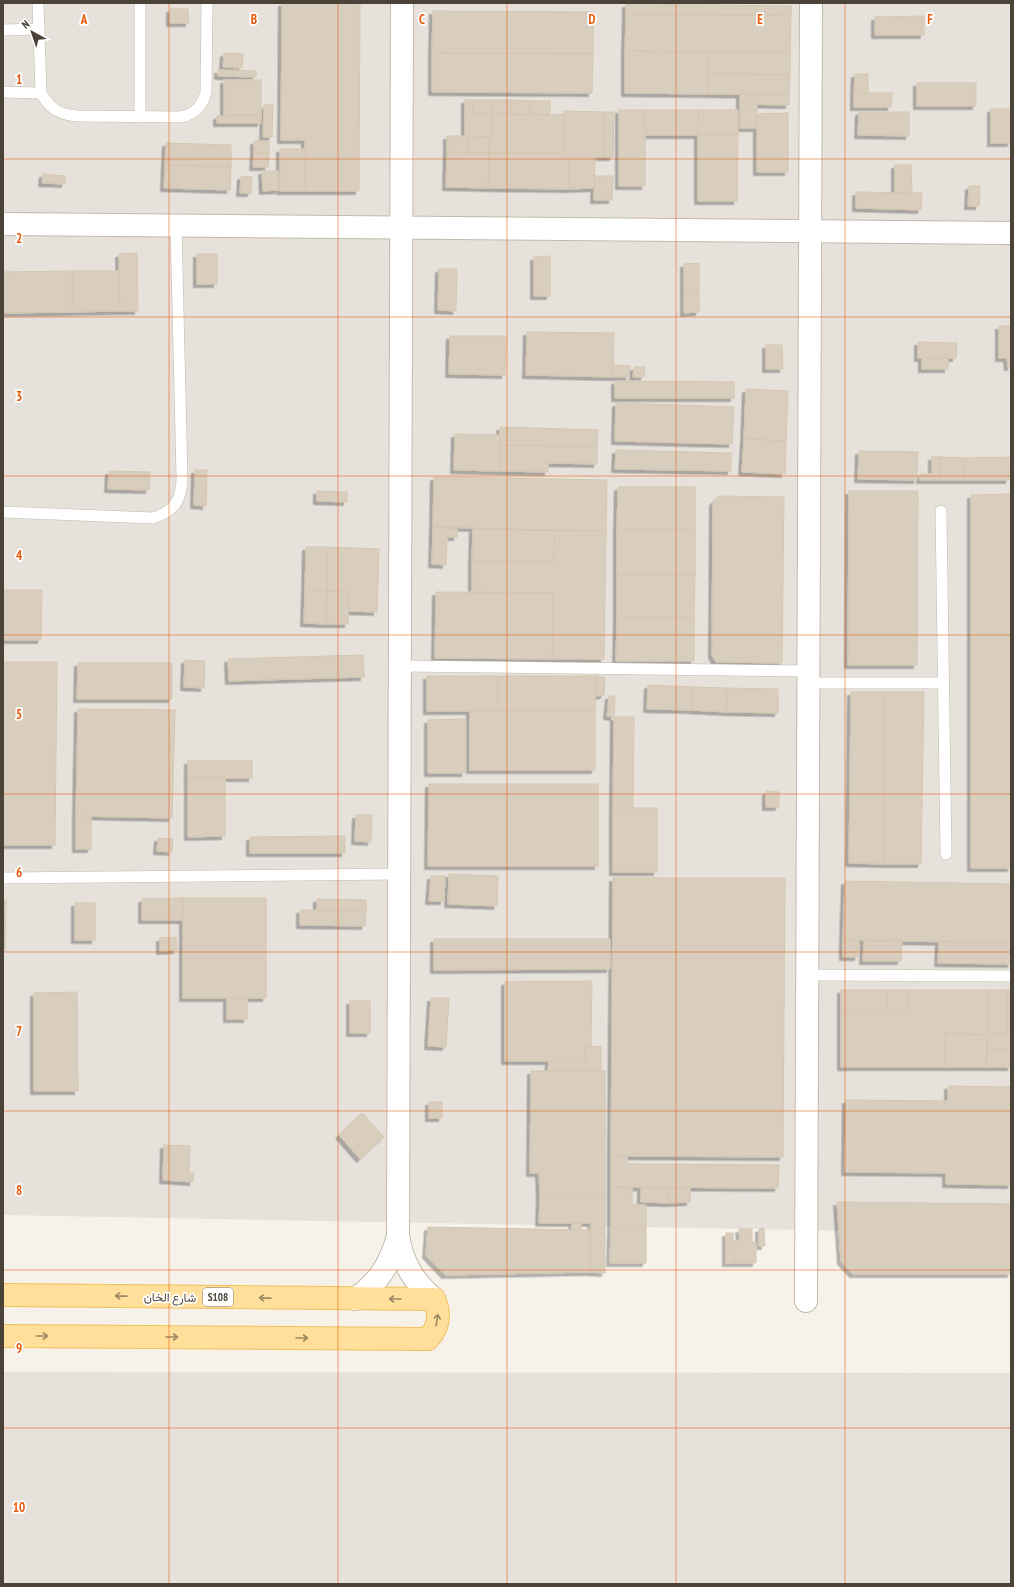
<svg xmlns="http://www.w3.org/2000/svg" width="1014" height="1587" viewBox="0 0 1014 1587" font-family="'PT Sans Narrow',Vazirmatn,sans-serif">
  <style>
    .industrial { fill: #e6e1db }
    .building { fill: #d9cebe; stroke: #d5c6b0; filter: url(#shadow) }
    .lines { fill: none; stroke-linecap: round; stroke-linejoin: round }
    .lane-casing { stroke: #c3baab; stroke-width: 12 }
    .street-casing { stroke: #c3baab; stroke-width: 24 }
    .primary-casing { stroke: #f0c05e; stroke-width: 24 }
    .lane { stroke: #fff; stroke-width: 11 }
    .street { stroke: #fff; stroke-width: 22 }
    .primary { stroke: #ffdf9a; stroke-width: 22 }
    .oneway { stroke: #9c8964 }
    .grid { fill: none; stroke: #e8590c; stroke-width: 1; stroke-opacity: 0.55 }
    .labels { text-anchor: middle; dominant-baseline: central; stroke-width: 3.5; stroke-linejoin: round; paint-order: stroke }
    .shield { fill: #fff; stroke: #817b73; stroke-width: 1 }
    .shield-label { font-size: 11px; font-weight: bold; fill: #4b4337 }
    .street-label { font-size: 12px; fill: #4b4337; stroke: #fff }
    .grid-label { font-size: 13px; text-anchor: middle; font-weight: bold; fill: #e8590c; stroke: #fff; stroke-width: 3.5; stroke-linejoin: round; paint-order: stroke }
  </style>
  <defs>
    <filter id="shadow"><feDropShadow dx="-3.5" dy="3.5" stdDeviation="0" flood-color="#0004"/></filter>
  </defs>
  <rect width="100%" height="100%" fill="#f6f2ea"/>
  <g class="industrial">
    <polygon points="3,3 1011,3 1011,1234 3,1215"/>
    <polygon points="3,1372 1011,1373 1011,1584 3,1584"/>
  </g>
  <g class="building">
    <polygon points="282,3 360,3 359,191 305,191 305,140 281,140"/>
    <polygon points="626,4 791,6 791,16 626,14"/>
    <polygon points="170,9 188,9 189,23 170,23"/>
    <polygon points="433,11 593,12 593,54 432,53"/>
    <polygon points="626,14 791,16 790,53 625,51"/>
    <polygon points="924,16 924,35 875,35 875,17"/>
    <polygon points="625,51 708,52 708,94 625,93"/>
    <polygon points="708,52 790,53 790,75 708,73"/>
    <polygon points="224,53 243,54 242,68 223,67"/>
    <polygon points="432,53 593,54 592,93 432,92"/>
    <polygon points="218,70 256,71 256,77 218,76"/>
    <polygon points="708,73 790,75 789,95 708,94"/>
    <polygon points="855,74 868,74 868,93 854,93"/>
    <rect x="224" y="80" width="37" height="35"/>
    <rect x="917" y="83" width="59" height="23"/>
    <polygon points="854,93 892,93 891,107 854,107"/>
    <polygon points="740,94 789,95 789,105 740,104"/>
    <rect x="465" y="100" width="8" height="14"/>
    <rect x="473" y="100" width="20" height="14"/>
    <rect x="493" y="100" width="18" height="14"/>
    <polygon points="511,100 530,101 530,115 511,114"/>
    <rect x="530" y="101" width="20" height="14"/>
    <rect x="740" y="104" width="17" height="24"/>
    <polygon points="264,105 273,105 272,137 263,137"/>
    <rect x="991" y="109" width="20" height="34"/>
    <rect x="619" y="110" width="26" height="76"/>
    <polygon points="645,110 699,110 698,135 645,135"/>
    <polygon points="699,110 738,110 738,135 698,135"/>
    <polygon points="564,111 605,112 604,157 564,157"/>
    <polygon points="605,112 614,112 613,157 604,157"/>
    <polygon points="859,112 909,112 909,136 858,135"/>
    <polygon points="788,113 788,172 757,172 757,114"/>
    <rect x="465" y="114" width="28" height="23"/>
    <polygon points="493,114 564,115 564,153 489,153 489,137 493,137"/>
    <polygon points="261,115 261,123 217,123 217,116"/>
    <polygon points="698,135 738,135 737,201 698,201"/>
    <polygon points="447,136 469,136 469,153 447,152"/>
    <polygon points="469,136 489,137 489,153 469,153"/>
    <polygon points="254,141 269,141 269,154 254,153"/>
    <polygon points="166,143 231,145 231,167 165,165"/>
    <rect x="280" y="149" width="25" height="42"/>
    <polygon points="447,152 489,153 488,188 446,187"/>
    <polygon points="254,153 269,154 268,167 253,167"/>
    <polygon points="489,153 564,153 564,157 569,157 569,189 488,188"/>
    <polygon points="569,157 595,157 594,188 569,189"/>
    <polygon points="165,165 231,167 230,190 164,188"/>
    <polygon points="895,165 911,165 912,192 895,193"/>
    <polygon points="262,171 278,171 279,190 263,191"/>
    <polygon points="43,174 65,176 65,184 42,183"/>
    <polygon points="241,176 252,177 251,193 240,193"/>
    <polygon points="595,176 613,176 612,200 594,200"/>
    <polygon points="969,186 980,186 979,206 968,206"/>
    <polygon points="856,192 922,193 921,210 856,208"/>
    <polygon points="137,253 138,311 120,311 119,254"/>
    <rect x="197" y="254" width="20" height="30"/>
    <polygon points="550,256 550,296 534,296 534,257"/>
    <polygon points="699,263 699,293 684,293 684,264"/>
    <polygon points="439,269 457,269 456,311 438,310"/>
    <polygon points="72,271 119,271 120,311 72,312"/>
    <polygon points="72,271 72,312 3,313 3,272"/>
    <polygon points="684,293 699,293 699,312 684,313"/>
    <rect x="999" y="326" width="12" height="32"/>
    <polygon points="527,332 614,333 613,377 526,375"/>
    <polygon points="450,336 506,336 505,375 449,374"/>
    <polygon points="918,342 957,343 956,358 918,358"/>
    <polygon points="766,345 782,345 783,369 766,369"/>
    <rect x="922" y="358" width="26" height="11"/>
    <polygon points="1007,358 1011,358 1011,367 1008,367"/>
    <polygon points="613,365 630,366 629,377 613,377"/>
    <polygon points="634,367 645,367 644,377 633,377"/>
    <polygon points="615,381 734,382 734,398 615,398"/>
    <polygon points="746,389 788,391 786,441 744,439"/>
    <polygon points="616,403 734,407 732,444 615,441"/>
    <polygon points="500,427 598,430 597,447 500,445"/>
    <polygon points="455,434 500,435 499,471 454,470"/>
    <polygon points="744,439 786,441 785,474 742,472"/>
    <polygon points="500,445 597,447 597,464 548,463 548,472 499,471"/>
    <polygon points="616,450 731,453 731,471 615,469"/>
    <polygon points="859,451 918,452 917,480 858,479"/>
    <rect x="932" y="457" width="8" height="23"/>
    <polygon points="940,457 965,458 965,480 940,480"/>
    <polygon points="1009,457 1009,480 965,480 965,458"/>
    <polygon points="195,470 207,470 206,506 194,505"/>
    <polygon points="109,471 150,472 149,490 108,489"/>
    <rect x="920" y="474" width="12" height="6"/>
    <polygon points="434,477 607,480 606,531 433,527"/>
    <polygon points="618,487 695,487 695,530 617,530"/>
    <polygon points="317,491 347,492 347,502 317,501"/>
    <polygon points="849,491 918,491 917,665 848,665"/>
    <polygon points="1011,494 1011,868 971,868 971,495"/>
    <polygon points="719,496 784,497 782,663 716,662 712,655 713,502"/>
    <polygon points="433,527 457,529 457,537 447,537 446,565 432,564"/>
    <polygon points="473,529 555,531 554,562 472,561"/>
    <rect x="617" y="530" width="78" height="45"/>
    <polygon points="555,531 606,531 604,659 552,659 553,593 472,592 472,561 554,562"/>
    <polygon points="306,547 328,547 327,591 305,591"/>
    <polygon points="328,547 379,549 377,612 348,611 349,592 327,591"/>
    <polygon points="617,575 695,575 694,618 617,618"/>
    <polygon points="3,590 42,590 41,640 3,640"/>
    <polygon points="305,591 327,591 326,624 304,623"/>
    <polygon points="327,591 349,592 348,624 326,624"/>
    <polygon points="436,592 553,593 552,659 435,658"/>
    <polygon points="617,618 694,618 694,661 616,661"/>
    <polygon points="363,655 364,677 229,681 228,659"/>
    <polygon points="185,660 205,661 204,688 184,687"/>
    <polygon points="3,662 57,662 55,845 3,845"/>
    <polygon points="78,663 172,663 172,699 77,699"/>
    <rect x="427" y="676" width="71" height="35"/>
    <polygon points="498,676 596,676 595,711 498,711"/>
    <polygon points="596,676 605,678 604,695 596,696"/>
    <polygon points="648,685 692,687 691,710 647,709"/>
    <polygon points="692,687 727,688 727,712 691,710"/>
    <polygon points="727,688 778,689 778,713 727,712"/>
    <polygon points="851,692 885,692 883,864 849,863"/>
    <polygon points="885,692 924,692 921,864 883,864"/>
    <polygon points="609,696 615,696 614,717 607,716"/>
    <polygon points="78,709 175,710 172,818 76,816"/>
    <rect x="470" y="711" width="125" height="59"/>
    <polygon points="614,717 634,717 633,808 613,808"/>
    <polygon points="465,719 465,773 428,773 428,720"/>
    <rect x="188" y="761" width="64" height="17"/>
    <polygon points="188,778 225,778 225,836 188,837"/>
    <polygon points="429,784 598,784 598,866 428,866"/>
    <polygon points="766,791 779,792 779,807 766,807"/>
    <rect x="613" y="808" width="44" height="64"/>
    <polygon points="356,815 372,815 371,842 355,841"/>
    <rect x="76" y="816" width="15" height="33"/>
    <polygon points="345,836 345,853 250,853 250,837"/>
    <polygon points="158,838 173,839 172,852 157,851"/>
    <polygon points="449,874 498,876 497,906 448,904"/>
    <polygon points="431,876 445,876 444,901 429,901"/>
    <polygon points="613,878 785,878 783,1157 611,1156"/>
    <polygon points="845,881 1011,884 1011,943 843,940"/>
    <polygon points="183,898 183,920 142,920 142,899"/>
    <rect x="183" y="898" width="83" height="100"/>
    <polygon points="317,899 366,900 366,911 317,910"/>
    <polygon points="3,900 6,900 5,950 3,950"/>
    <rect x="75" y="903" width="20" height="37"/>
    <polygon points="300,910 366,911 365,926 300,925"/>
    <polygon points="176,937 177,950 160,951 160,938"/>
    <polygon points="434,939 610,939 610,969 434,970"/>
    <polygon points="843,940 859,940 858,957 843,957"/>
    <polygon points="864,941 902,941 901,961 863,961"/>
    <polygon points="939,942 1011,943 1011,964 938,963"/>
    <polygon points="592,981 591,1046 585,1047 585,1061 505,1061 505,982"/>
    <rect x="841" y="990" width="46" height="23"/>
    <rect x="887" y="990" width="21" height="23"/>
    <polygon points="908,990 987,990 987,1035 945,1033 945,1067 841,1067 841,1013 908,1013"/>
    <polygon points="987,990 1008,990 1008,1033 987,1035"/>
    <rect x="1008" y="990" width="3" height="43"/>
    <polygon points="77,992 78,1091 34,1091 34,993"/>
    <rect x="227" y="998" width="20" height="21"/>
    <polygon points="431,998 449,998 446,1047 428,1046"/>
    <rect x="350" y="1001" width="20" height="32"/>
    <polygon points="945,1033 987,1035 986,1067 945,1067"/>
    <polygon points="1008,1033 1011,1033 1011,1049 987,1049 987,1035"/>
    <polygon points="601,1046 601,1071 548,1071 549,1061 585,1061 585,1047"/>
    <polygon points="987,1049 1011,1049 1011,1067 986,1067"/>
    <polygon points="531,1071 605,1071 605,1197 540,1197 539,1173 530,1173"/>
    <polygon points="948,1086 1011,1087 1011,1185 946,1184 946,1173 845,1172 846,1100 948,1101"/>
    <rect x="429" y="1102" width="13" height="16"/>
    <polygon points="362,1113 384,1137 360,1159 339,1135"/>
    <polygon points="164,1145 190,1146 189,1173 194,1173 193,1182 163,1180"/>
    <polygon points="611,1156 627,1156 627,1164 779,1165 778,1188 611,1187"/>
    <polygon points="611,1187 632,1188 632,1204 646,1205 646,1229 611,1229"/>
    <polygon points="641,1187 668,1188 668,1203 641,1202"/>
    <polygon points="668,1188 690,1188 690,1202 668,1203"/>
    <polygon points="540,1197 605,1197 605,1273 590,1272 591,1223 539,1223"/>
    <polygon points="837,1202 1011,1204 1011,1274 853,1274 841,1261"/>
    <rect x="572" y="1223" width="9" height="6"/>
    <polygon points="428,1227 590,1230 590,1272 445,1275 426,1255"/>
    <polygon points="764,1228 765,1246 759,1246 759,1229"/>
    <polygon points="611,1229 646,1229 646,1263 610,1263"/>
    <polygon points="739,1229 752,1229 752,1242 756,1242 756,1263 734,1263 733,1241 740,1241"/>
    <polygon points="726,1233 733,1233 734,1263 726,1263"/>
  </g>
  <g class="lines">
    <defs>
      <g id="lane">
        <path d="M38 3 41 93C50 109 60 115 78 116L180 117C195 114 202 107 206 92L207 3"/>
        <polyline points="3,30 39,29"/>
        <polyline points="3,92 41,93"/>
        <polyline points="140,117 140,3"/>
        <polyline points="941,511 946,854"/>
        <path d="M3 512 153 518C175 511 182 499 182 477L176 226"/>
        <polyline points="401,666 808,671"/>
        <polyline points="809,683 943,683"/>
        <polyline points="3,878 399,874"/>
        <polyline points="807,975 1011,976"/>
      </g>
      <g id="street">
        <path d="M402 3 398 1236C403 1264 413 1281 434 1299"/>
        <polyline points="3,224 1011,233"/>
        <path d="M355 1299C379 1282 390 1265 398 1236"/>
        <polyline points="806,1301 811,3"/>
      </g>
      <path id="primary" d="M3 1295 434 1299C441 1315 439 1327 428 1339L3 1336"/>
    </defs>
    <use href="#lane" class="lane-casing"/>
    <use href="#street" class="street-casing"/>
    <use href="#primary" class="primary-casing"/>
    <use href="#lane" class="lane"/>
    <use href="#street" class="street"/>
    <use href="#primary" class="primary"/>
  </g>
  <defs><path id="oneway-shaft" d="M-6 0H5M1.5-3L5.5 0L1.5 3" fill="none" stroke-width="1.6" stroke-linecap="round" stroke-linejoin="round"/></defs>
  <g class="oneway">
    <use href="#oneway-shaft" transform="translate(121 1296) rotate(-179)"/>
    <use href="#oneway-shaft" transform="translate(265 1298) rotate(-179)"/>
    <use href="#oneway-shaft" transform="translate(395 1299) rotate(-180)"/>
    <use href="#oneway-shaft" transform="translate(437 1320) rotate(-81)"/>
    <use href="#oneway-shaft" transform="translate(42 1336)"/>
    <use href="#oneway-shaft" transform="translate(172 1337)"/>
    <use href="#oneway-shaft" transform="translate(302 1338)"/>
  </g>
  <path class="grid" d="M169 3V1584M338 3V1584M507 3V1584M676 3V1584M845 3V1584M3 159H1011M3 317H1011M3 476H1011M3 635H1011M3 794H1011M3 952H1011M3 1111H1011M3 1270H1011M3 1428H1011"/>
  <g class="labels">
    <rect class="shield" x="203" y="1288" width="30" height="18" rx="3"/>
    <g class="shield-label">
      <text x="218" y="1297">S108</text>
    </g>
    <g class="street-label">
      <text transform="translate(170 1297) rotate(1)">شارع الخان</text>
    </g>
  </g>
  <g class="grid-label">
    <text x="84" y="24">A</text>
    <text x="254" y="24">B</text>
    <text x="422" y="24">C</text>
    <text x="592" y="24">D</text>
    <text x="760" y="24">E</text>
    <text x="930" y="24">F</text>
    <text x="19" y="84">1</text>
    <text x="19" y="243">2</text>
    <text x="19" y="401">3</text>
    <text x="19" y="560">4</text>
    <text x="19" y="719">5</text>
    <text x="19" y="877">6</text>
    <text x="19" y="1036">7</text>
    <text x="19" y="1195">8</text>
    <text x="19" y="1353">9</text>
    <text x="19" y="1512">10</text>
  </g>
  <rect width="1014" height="1587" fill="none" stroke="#4b4337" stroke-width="8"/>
  <g transform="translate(32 32) rotate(320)" stroke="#ffffff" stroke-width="3" paint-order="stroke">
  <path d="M0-3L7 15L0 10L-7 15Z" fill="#4b4337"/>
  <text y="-6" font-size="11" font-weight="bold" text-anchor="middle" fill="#4b4337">N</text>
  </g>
</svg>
